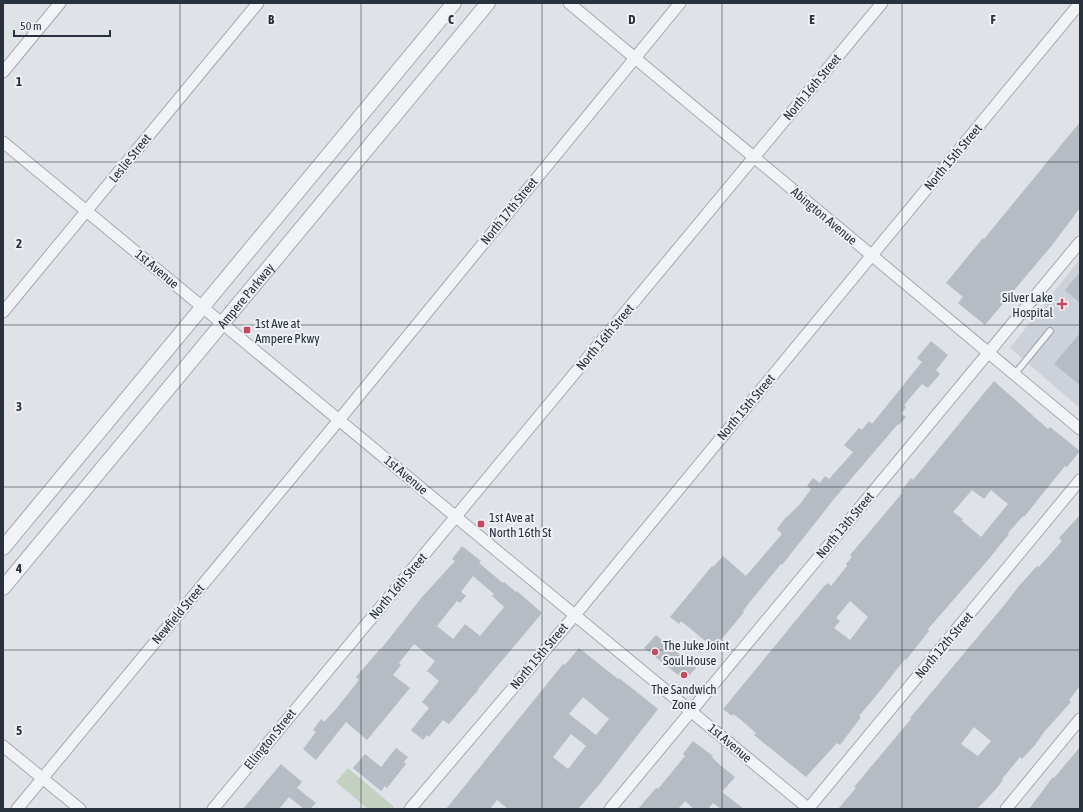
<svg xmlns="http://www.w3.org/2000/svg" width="1083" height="812" viewBox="0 0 1083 812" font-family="'Asap Condensed',sans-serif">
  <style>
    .built { fill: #cdd1d9 }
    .green { fill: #c5d1c0 }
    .building { fill: #b6bcc4; fill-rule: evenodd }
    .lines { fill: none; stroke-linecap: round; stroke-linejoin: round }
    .service-casing { stroke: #a5a9b1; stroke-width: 8 }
    .minor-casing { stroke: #a5a9b1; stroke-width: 13 }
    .tertiary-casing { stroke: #a5a9b1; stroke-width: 16 }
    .service { stroke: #f1f3f6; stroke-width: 5.5 }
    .minor { stroke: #f1f3f6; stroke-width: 11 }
    .tertiary { stroke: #f1f3f6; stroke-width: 14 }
    .grid { fill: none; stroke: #29313d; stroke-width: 1; stroke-opacity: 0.55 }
    .poi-dot { fill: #c64a5f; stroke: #eef1f5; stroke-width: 1.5 }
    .labels { text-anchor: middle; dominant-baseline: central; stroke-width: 4; stroke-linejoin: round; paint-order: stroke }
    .street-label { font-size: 13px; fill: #29313d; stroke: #eef1f5 }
    .poi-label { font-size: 13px; fill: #29313d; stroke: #eef1f5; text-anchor: start }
    .grid-label { font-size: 13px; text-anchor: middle; font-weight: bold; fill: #29313d; stroke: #eef1f5; stroke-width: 4; stroke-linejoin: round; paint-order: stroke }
  </style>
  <rect width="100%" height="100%" fill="#dfe2e7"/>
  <polygon class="built" points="1080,259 1080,408 1010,348"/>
  <polygon class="green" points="348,768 394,807 392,809 368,809 336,782"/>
  <g class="building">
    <polygon points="1080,122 1080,208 1053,244 985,325 958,303 963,297 946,283 983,238 984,239"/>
    <polygon points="1080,272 1080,303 1065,290"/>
    <polygon points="1080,333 1080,385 1054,364"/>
    <polygon points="931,341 948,355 936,370 940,374 928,388 922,384 904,405 906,407 901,414 906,417 899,425 898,424 834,499 782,565 781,564 749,603 743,611 744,612 736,622 714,648 681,621 679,624 670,617 712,566 713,567 723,556 746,576 782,534 777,529 786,517 787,517 801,503 811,489 807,486 813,478 820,483 825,476 829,479 853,452 844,445 859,428 862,430 869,421 872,424 922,362 917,358"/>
    <path d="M994 381 1048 429 1050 427 1080 451 1067 467 1065 466 1024 517 1023 516 1008 533 1009 534 988 560 928 629 929 631 906 660 905 659 875 697 859 716 861 717 840 745 837 743 806 777 754 735 756 733 740 719 733 714 732 716 723 709 825 585V586L828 583 831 586 847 566 846 564 852 557 850 555 903 492 901 491 911 478 913 480ZM972 490 984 499 991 490 1008 504 981 537 962 521 963 519 953 512ZM850 601 868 617 850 640 834 628 840 621 836 618Z"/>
    <path d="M1080 515V686L1069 700 1071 702 1044 732 1035 745 1022 759 1020 757 1002 779 1003 780 996 789 977 809H838L856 788 854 787 911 719 910 718 1006 603 1019 586 1037 566 1039 567 1062 541 1059 538ZM974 727 991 741 978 756 961 744Z"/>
    <path d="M462 546 481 561 479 563 503 583 504 582 516 592 517 591 542 613 478 689H479L449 724 443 720 429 737 427 735 423 740 411 730 429 708 422 702 439 681 427 671 435 661 414 644 399 663 401 665 393 675 410 688 387 716 367 740 346 722 316 760 303 749 316 732 313 730 321 719 324 722 336 709 359 680 356 677 380 649H381L422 597 455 561 452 559ZM473 576 494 594 492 596 504 607 480 636 465 624 453 639 437 626 457 601 460 603 466 596 461 592Z"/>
    <polygon points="656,635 696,668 687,678 682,678 644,648"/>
    <path d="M579 648 618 679 619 678 658 709 599 785 578 809H508L497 800 490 809H446L563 664 565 665ZM583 697 609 719 596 735 569 714ZM571 734 586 746 568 769 553 757Z"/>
    <polygon points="693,741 713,756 712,757 720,765 735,777 722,792 744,809 721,809 713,803 708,809 694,809 685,801 678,809 638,809 656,788 658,789 685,756 683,754"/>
    <polygon points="1080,747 1080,809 1029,809 1053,777 1054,778"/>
    <polygon points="396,748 408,757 404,762 406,764 387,788 385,786 381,791 353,768 365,754 381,767"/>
    <polygon points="281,764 302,782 297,788 316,803 310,809 304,809 289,797 279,809 243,809"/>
  </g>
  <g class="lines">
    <defs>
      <polyline id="service" points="1014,375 1050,331"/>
      <g id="minor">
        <polyline points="569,3 1080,429"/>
        <polyline points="3,72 60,3"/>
        <polyline points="3,142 809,809"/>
        <polyline points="3,312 258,3"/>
        <polyline points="3,746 80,809"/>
        <polyline points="17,809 339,420 680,3"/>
        <polyline points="213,809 882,3"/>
        <polyline points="410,809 575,615 1080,3"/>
        <polyline points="610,809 1080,242"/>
        <polyline points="808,809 1080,480"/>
        <polyline points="1006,809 1080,719"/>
      </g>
      <g id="tertiary">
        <polyline points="3,548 454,3"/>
        <path id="s1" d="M3 588 488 3"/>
      </g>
    </defs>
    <use href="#service" class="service-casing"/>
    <use href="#minor" class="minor-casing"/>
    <use href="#tertiary" class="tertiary-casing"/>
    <use href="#service" class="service"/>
    <use href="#minor" class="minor"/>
    <use href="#tertiary" class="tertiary"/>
  </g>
  <path class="grid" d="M180 3V809M361 3V809M542 3V809M722 3V809M902 3V809M3 162H1080M3 325H1080M3 487H1080M3 650H1080"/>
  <g class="poi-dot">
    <path d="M1060 298h4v4h4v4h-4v4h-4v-4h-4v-4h4z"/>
    <rect x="243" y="326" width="8" height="8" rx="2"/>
    <rect x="477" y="520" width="8" height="8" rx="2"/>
    <circle cx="655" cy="652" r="4"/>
    <circle cx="684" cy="675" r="4"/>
  </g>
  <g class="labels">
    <g class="street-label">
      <text transform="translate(812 87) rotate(-50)">North 16th Street</text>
      <text transform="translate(953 157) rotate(-50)">North 15th Street</text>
      <text transform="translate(130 158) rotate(-51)">Leslie Street</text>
      <text transform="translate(509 211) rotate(-51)">North 17th Street</text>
      <text transform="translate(824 216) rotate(40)">Abington Avenue</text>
      <text transform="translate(157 269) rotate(40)">1st Avenue</text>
      <text stroke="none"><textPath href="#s1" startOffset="380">Ampere Parkway</textPath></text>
      <text transform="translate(605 337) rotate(-50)">North 16th Street</text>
      <text transform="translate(746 407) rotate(-50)">North 15th Street</text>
      <text transform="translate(406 475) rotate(40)">1st Avenue</text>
      <text transform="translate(845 525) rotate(-50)">North 13th Street</text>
      <text transform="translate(398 586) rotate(-50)">North 16th Street</text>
      <text transform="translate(178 614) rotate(-50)">Newfield Street</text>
      <text transform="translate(944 645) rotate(-50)">North 12th Street</text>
      <text transform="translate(539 656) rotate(-50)">North 15th Street</text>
      <text transform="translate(270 739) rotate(-51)">Ellington Street</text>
      <text transform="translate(730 743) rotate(40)">1st Avenue</text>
    </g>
    <g class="poi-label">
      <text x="1053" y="297" text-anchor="end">Silver Lake<tspan x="1053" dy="15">Hospital</tspan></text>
      <text x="255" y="323">1st Ave at<tspan x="255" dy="15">Ampere Pkwy</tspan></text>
      <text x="489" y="517">1st Ave at<tspan x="489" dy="15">North 16th St</tspan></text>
      <text x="663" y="645">The Juke Joint<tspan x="663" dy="15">Soul House</tspan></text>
      <text x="684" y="689" text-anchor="middle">The Sandwich<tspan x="684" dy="15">Zone</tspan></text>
    </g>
  </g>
  <g class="grid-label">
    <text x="271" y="24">B</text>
    <text x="451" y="24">C</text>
    <text x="632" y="24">D</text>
    <text x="812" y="24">E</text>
    <text x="993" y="24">F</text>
    <text x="19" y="86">1</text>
    <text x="19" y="248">2</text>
    <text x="19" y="411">3</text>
    <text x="19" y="573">4</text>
    <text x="19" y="735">5</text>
  </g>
  <rect width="1083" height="812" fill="none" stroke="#29313d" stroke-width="8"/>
  <path d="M14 30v6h96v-6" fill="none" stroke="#29313d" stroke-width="2"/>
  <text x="20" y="30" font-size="12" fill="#29313d" stroke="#eef1f5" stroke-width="3" paint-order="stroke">50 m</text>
</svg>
